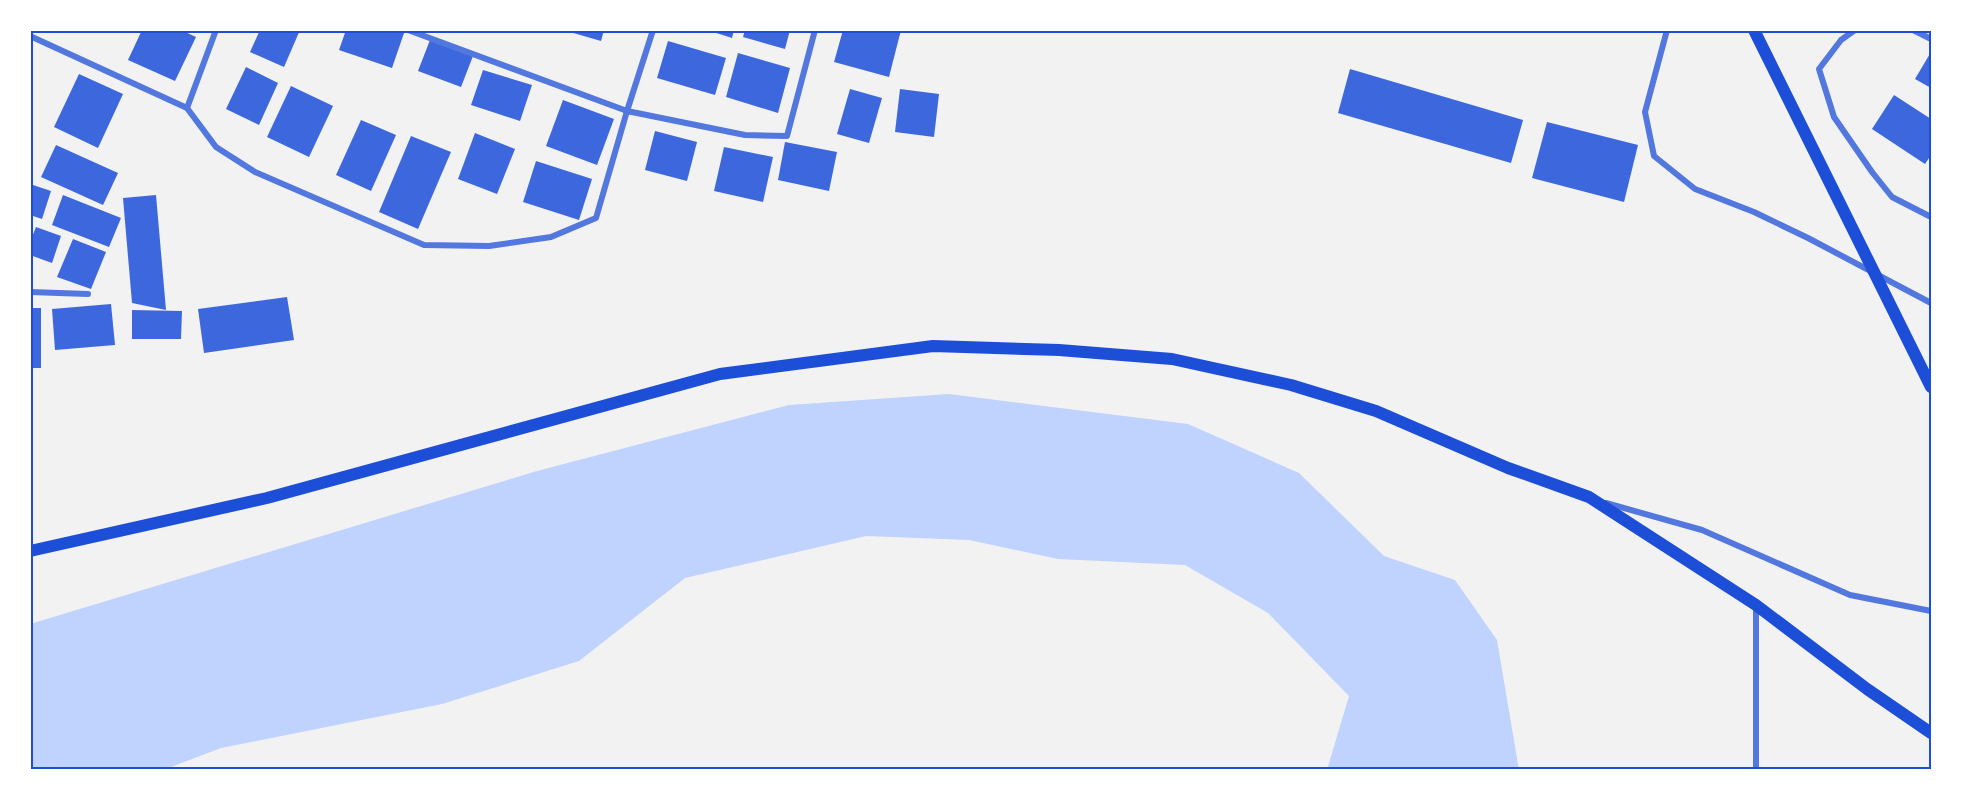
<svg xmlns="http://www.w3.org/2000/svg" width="1961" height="800" viewBox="0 0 1961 800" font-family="'DejaVu Sans',sans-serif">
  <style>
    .water { fill: #bfd3fe }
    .building { fill: #3d67dc }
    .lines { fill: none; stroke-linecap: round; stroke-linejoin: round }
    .minor { stroke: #5277de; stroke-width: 6 }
    .secondary { stroke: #1d4ed8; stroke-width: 12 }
    .neatline { fill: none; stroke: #1d4ed8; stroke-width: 2 }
  </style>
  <rect width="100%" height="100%" fill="#f2f2f2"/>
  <polygon class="water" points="949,394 1188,424 1299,473 1384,556 1455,580 1497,640 1519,770 1327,770 1349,696 1268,613 1185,565 1058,559 969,540 866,536 685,578 579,661 442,704 221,748 163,770 30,770 30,624 537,471 789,405"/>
  <g class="building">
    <polygon points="142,30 181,30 196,37 175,81 128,60"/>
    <polygon points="260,30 300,30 284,67 250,52"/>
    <polygon points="346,30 395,30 404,33 392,68 339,50"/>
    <polygon points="563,30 604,30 601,41"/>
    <polygon points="707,30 734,30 732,38"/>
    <polygon points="745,30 790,30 785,49 743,37"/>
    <polygon points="843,30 901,30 889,77 834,62"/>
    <polygon points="430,40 473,56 461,87 418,71"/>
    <polygon points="668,41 726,58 715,95 657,78"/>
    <polygon points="1931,52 1931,88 1915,79"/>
    <polygon points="738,53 790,68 778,113 726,97"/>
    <polygon points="246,67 278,83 259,125 226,109"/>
    <polygon points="1350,69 1523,120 1511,163 1338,113"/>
    <polygon points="483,70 532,85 520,121 471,105"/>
    <polygon points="79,74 123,94 98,148 54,127"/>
    <polygon points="291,86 333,106 309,157 267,137"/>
    <polygon points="850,89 882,98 869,143 837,134"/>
    <polygon points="900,89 939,94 934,137 895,132"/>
    <polygon points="1894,95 1931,119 1931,155 1925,164 1872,129"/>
    <polygon points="563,100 614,119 597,165 546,146"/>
    <polygon points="361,120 396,135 371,191 336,175"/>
    <polygon points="1547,122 1638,145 1624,202 1532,178"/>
    <polygon points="655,131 697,142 687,181 645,170"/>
    <polygon points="475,133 515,149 497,194 458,179"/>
    <polygon points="411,136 451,152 418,229 379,212"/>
    <polygon points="785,142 837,152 829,191 778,180"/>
    <polygon points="56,145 118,173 103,205 41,177"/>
    <polygon points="724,147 773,157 763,202 714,191"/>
    <polygon points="536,161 592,179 579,220 523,202"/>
    <polygon points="30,184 51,191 42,219 30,215"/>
    <polygon points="63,195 121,218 109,247 52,225"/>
    <polygon points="156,195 166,310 132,303 123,198"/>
    <polygon points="36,227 61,236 52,263 30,255 30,242"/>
    <polygon points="73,239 106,252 91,289 57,277"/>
    <polygon points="287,297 294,340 204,353 198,309"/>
    <polygon points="111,304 115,345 55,350 52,309"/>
    <rect x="30" y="308" width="11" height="60"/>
    <polygon points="132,310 182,311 181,339 132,339"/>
  </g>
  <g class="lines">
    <g class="minor">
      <polyline points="408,30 627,111 653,30"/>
      <polyline points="1667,30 1645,112 1654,156 1695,189 1754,212 1808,238 1931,303"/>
      <polyline points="1855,30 1841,40 1819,69 1834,117 1872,172 1892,197 1931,217"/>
      <polyline points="1913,30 1931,39"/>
      <polyline points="30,36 187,108 216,147 255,172 424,245 489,246 551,237 596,218 627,111 745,135 787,136 815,30"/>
      <polyline points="187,108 216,30"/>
      <polyline points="30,292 88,294"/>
      <polyline points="1606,503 1702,530 1850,595 1931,611"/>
      <polyline points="1756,606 1756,770"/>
    </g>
    <g class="secondary">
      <polyline points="1754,30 1931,387"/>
      <polyline points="30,551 267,498 720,374 933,346 1059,350 1172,359 1291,385 1376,411 1508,468 1589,497 1756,605 1867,689 1931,733"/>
    </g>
  </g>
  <rect width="1961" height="800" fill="none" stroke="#ffffff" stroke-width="63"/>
  <rect x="32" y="32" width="1898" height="736" class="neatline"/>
</svg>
